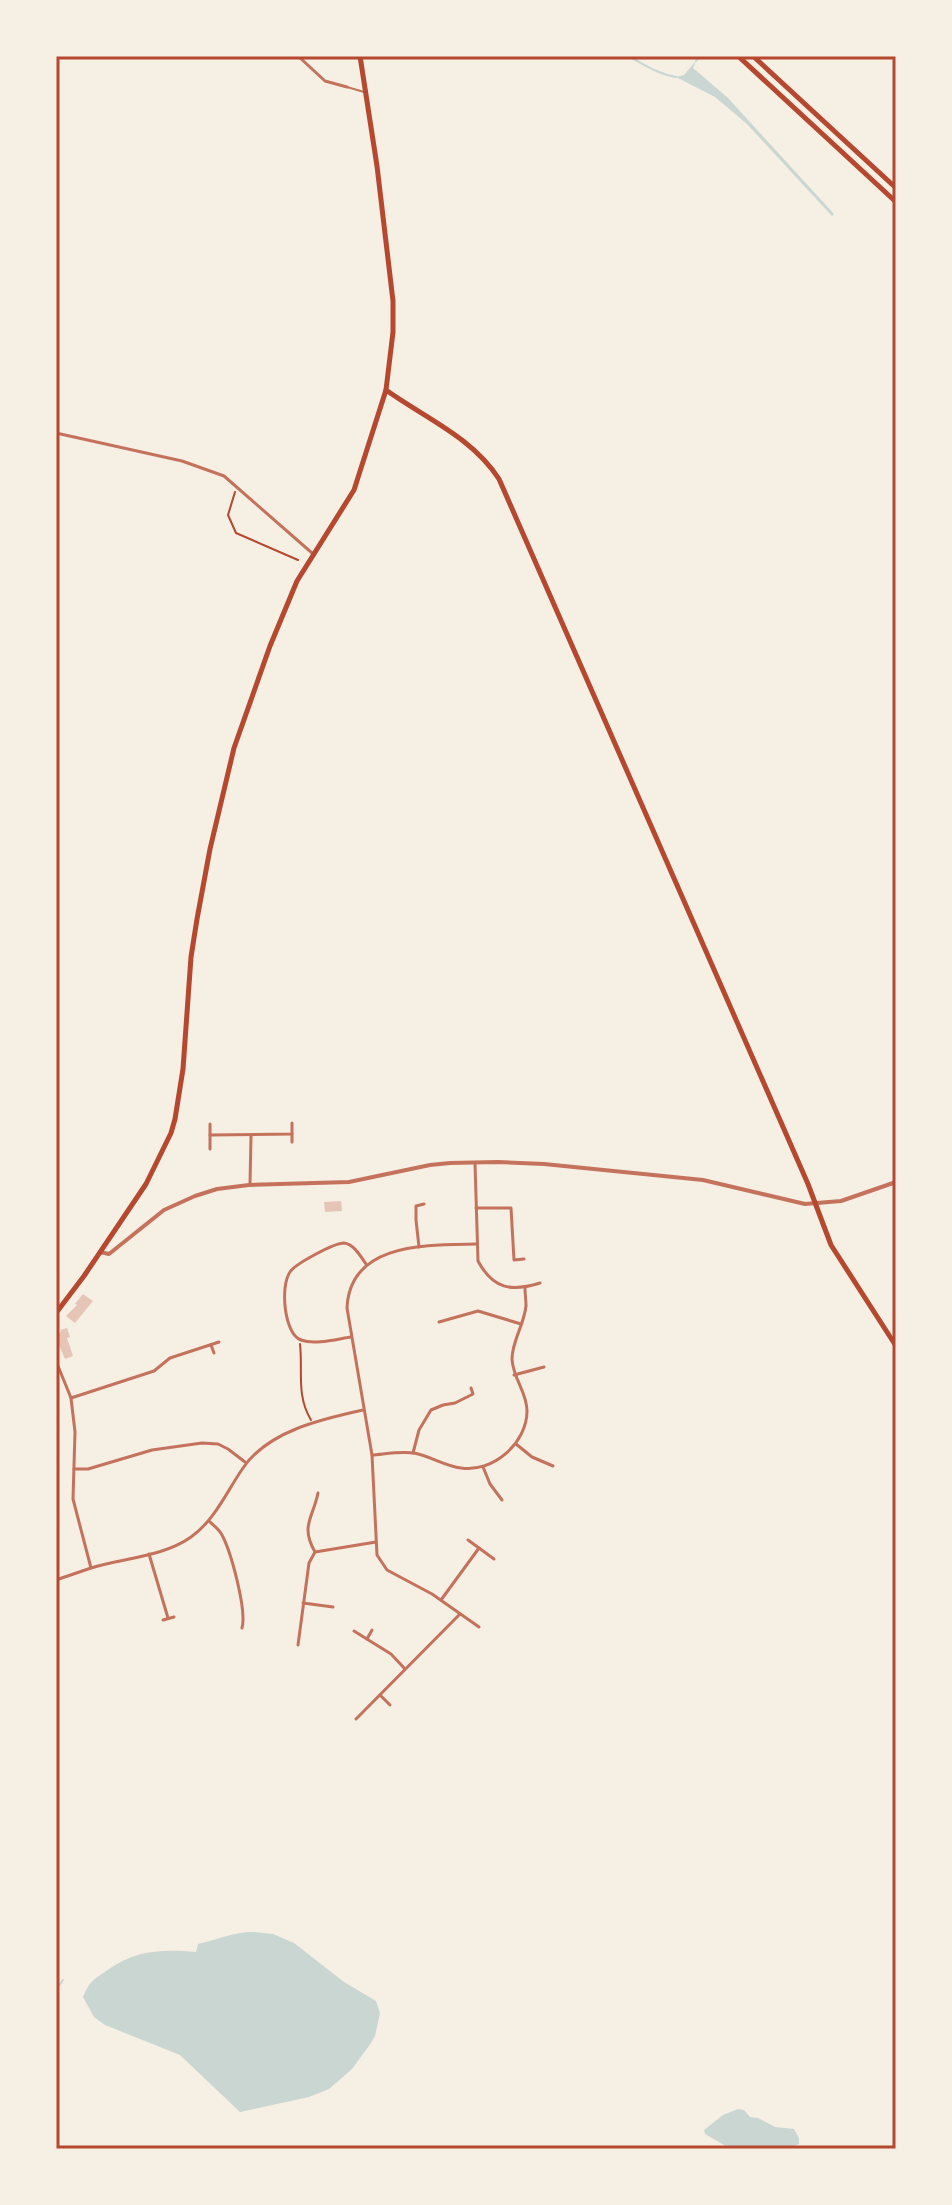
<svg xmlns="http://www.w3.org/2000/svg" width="952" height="2205" viewBox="0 0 952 2205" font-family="Barlow,sans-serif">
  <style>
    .water { fill: #c9d6d2 }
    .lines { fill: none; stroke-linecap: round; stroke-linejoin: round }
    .stream { stroke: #c9d6d2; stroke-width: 2 }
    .building { fill: #e6c5b7 }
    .path { stroke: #b5482f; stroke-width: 2 }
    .service { stroke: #c5725c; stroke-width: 2 }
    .minor { stroke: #c5725c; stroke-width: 3 }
    .tertiary { stroke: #c5725c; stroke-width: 4 }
    .secondary { stroke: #b5482f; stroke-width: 5 }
    .primary { stroke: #b5482f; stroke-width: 5 }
    .neatline { fill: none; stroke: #b5482f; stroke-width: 3 }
  </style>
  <rect width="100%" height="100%" fill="#f6efe4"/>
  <g class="water">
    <polygon points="696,61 693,68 728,98 834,214 832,216 747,124 715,97 676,77 684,75"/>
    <path d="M253 1932 273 1934 294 1943 344 1982 376 2001 380 2013 375 2036 371 2043 352 2069 329 2089 309 2097 240 2112 180 2055 105 2025 94 2017 83 1997C90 1980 95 1979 109 1969 136 1950 163 1949 196 1952L198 1944C216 1940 234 1932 253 1932Z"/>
    <polygon points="738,2109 744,2110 750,2117 758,2118 775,2127 794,2129 799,2138 799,2144 788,2149 731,2149 705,2134 704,2130 723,2115"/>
  </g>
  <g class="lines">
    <g class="stream">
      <path d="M628 56C644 64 657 74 676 77"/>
      <polyline points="696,61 700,56"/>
      <polyline points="56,1990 63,1980"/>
    </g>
  </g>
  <g class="building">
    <polygon points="341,1201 342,1211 325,1212 324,1202"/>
    <polygon points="83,1294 93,1301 75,1323 66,1316 77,1305 75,1304"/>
    <polygon points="67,1328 70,1337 67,1338 73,1356 65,1359 56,1338 58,1338 57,1334 61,1332 60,1330"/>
  </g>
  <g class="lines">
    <g class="path">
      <polyline points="235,492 228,515 236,533 298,560"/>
      <path d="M300 1344C303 1372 296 1395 311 1420"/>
    </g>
    <polyline class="service" points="347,87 364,92"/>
    <g class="minor">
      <polyline points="298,56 325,81 347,87"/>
      <polyline points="56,433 182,461 224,476 312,553"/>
      <polyline points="210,1124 210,1135 292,1134 292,1123"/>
      <polyline points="292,1134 292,1142"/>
      <polyline points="210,1135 210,1149"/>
      <path d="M475 1163 478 1261C493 1289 511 1292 540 1283"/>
      <polyline points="250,1184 251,1136"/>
      <polyline points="476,1208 511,1208 514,1260 524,1259"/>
      <path d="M476 1244C427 1245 350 1242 347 1308L372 1455 377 1555 387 1570 432 1594 479 1627"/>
      <polyline points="419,1247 416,1220 416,1206 424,1204"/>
      <polyline points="439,1322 478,1311 521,1324"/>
      <path d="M351 1337C337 1339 315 1345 301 1340 284 1334 280 1286 290 1272 295 1264 334 1243 344 1243 354 1244 361 1257 366 1264"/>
      <polyline points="211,1345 214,1353"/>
      <polyline points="56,1361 71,1398 75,1432 73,1499 91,1568"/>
      <polyline points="514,1375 544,1367"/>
      <polyline points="71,1398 154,1371 170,1358 219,1342"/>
      <polyline points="516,1444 532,1457 553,1466"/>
      <polyline points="413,1453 419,1430 431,1410 443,1405 455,1403 473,1394 471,1388"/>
      <path d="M372 1455C385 1454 401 1451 414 1453 430 1456 445 1466 461 1468 493 1473 527 1443 527 1411 527 1392 513 1379 512 1359 512 1341 524 1325 526 1306 526 1300 525 1294 525 1288"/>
      <polyline points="483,1467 490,1484 502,1500"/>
      <polyline points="74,1469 88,1469 152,1450 202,1443 218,1444 228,1449 245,1462"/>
      <path d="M209 1521C213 1525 219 1529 222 1535 231 1552 247 1610 242 1628"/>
      <polyline points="468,1540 494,1559"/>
      <path d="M315 1552C300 1526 313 1518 318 1493"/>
      <polyline points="149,1554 168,1618"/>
      <path d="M56 1580C68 1576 79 1572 91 1568 123 1558 163 1557 191 1537 215 1520 227 1491 243 1468 268 1431 322 1419 363 1410"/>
      <polyline points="441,1600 479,1548"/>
      <polyline points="303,1603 333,1607"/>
      <polyline points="163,1620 174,1617"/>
      <polyline points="354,1631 391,1654 405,1669"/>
      <polyline points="367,1639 372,1630"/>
      <polyline points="298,1645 309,1563 315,1552 376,1542"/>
      <polyline points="380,1695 390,1705"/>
      <polyline points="356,1719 460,1614"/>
    </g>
    <g class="tertiary">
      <polyline points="100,1252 109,1254 164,1210 195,1196 217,1189 249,1185 349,1182 430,1165 450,1163 498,1162 544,1164 703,1180 805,1204 841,1201 896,1182"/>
      <polyline points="895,2149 896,2148"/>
    </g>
    <g class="secondary">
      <path d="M386 390C425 418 472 437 499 479L808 1184 831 1245 896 1346"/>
      <polyline points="56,1313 84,1276 146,1184 171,1133 175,1119 183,1069 191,957 197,919 210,849 234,748 270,646 297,581 354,490 386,390 393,332 393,301 377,166 360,56"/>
    </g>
    <g class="primary">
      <polyline points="738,56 896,202"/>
      <polyline points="753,56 896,188"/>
    </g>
  </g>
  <rect width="952" height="2205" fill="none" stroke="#f6efe4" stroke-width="116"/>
  <rect x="58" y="58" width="836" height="2089" class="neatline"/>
</svg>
